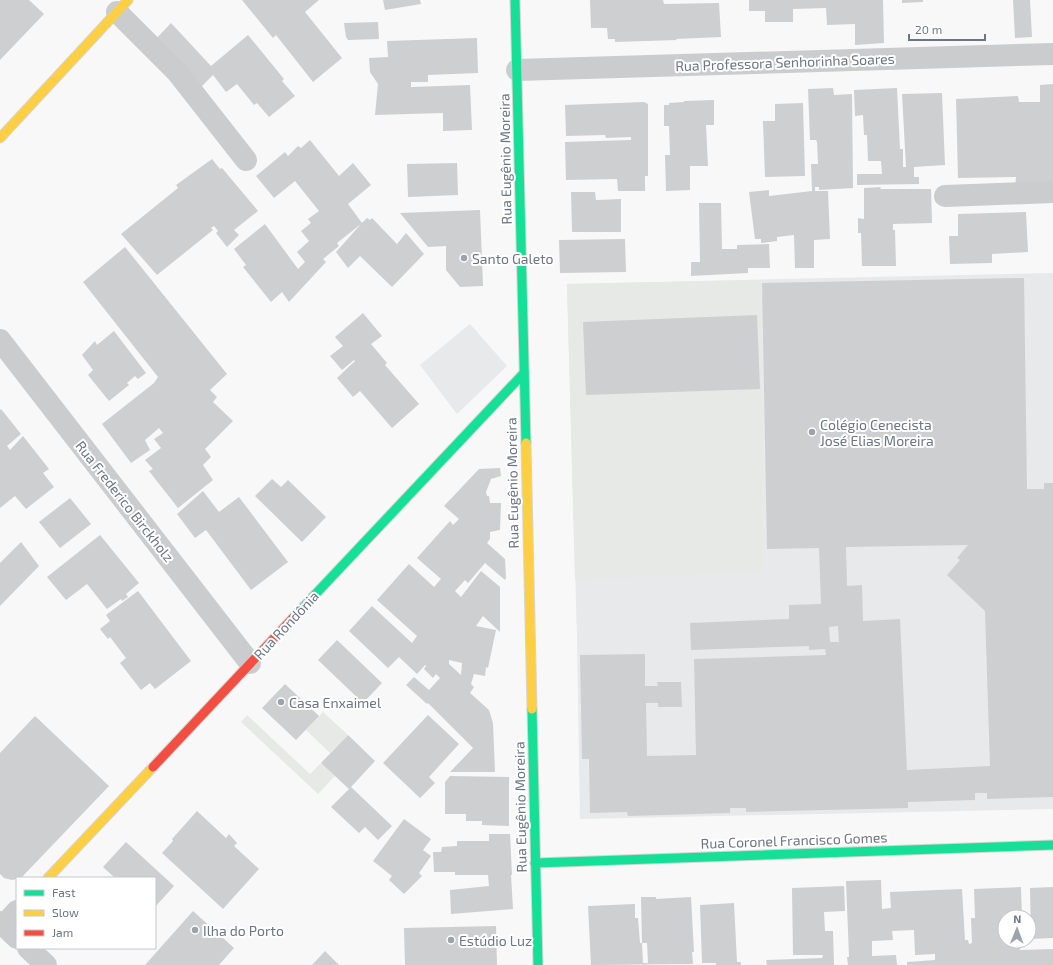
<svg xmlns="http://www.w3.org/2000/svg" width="1053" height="965" viewBox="0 0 1053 965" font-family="'Exo 2',sans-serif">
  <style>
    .built { fill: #e8e9ea }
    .green { fill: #e6e9e5 }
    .building { fill: #cecfd1; fill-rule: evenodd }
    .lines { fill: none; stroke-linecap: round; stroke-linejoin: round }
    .fast-casing { stroke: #d5d6d6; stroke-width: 11 }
    .slow-casing { stroke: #d5d6d6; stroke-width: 11 }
    .jam-casing { stroke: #d5d6d6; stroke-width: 11 }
    .street { stroke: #cbccce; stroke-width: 22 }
    .fast { stroke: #16e098; stroke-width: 9 }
    .slow { stroke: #ffcf43; stroke-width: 9 }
    .jam { stroke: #f24e42; stroke-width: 9 }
    .poi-dot { fill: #9ca3ad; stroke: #fff; stroke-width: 1.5 }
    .labels { text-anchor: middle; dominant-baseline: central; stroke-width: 4; stroke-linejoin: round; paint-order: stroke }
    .street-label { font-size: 14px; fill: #6b7584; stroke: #fff }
    .poi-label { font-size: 14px; fill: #6b7584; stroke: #fff; text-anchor: start }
  </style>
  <rect width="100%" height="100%" fill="#f8f8f8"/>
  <g class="built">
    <polygon points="1053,273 1053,809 580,819 577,638 567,284"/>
    <polygon points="470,324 507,366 457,414 420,365"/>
  </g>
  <g class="green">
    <polygon points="761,280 763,571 575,580 567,284"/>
    <polygon points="323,712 348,735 330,753 306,730"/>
    <polygon points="247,715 310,774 321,763 335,776 318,794 241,722"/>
  </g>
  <g class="building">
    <polygon points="0,0 29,0 44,14 0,60"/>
    <polygon points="242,0 319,0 305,12 342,58 313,82 276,35 273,38"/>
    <polygon points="383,0 420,0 421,4 385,10"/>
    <polygon points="590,0 663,0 664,4 719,3 721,37 676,39 677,40 615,42 615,39 608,39 607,28 591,28"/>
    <polygon points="749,0 883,0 884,43 855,45 855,24 827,25 826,8 793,9 793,22 765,22 765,11 749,11"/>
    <polygon points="902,0 923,0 923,2 902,3"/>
    <polygon points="1013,0 1030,0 1032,37 1015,38"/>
    <polygon points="378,22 379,39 348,40 346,37 344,23"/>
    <polygon points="171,23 211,66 248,35 284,79 282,81 295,96 269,117 257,103 254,105 237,84 226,92 213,75 197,91 155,40"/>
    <polygon points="477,38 478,73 428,75 428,82 411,82 411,87 470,85 472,130 443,131 443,113 375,115 378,84 370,72 369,58 388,57 387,41"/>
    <polygon points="1053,84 1053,185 1015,188 1016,177 958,178 956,99 1018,96 1019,102 1040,102 1040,85"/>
    <polygon points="833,88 834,95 852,94 853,188 819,190 819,187 815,187 815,191 828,191 830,239 814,240 814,268 795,268 794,235 777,237 777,241 761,243 761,239 755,239 749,192 769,190 769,196 812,191 811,164 818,164 817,142 816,140 810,140 808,89"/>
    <polygon points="897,88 900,149 903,149 903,167 906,167 902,94 942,93 945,165 914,167 914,177 919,177 919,184 857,185 857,174 882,174 881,161 868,161 867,135 864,135 863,115 855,116 854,90"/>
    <polygon points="714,100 714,125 706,125 708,166 690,166 690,190 666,191 665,155 670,155 669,126 664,126 664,105 669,105 669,103 684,102 684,101"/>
    <polygon points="644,102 648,104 648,176 645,176 645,191 618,191 617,179 566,180 565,142 631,140 631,137 606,138 605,135 566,136 565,105"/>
    <polygon points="803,103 805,176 765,177 763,121 775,121 775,104"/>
    <polygon points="310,140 339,176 353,163 371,185 348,204 362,223 367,218 370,220 372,218 397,244 406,233 424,254 392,287 360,256 348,268 336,252 361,224 337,243 339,246 323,259 326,262 289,302 282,292 271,302 243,267 246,265 234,249 265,224 298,269 305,262 297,252 309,241 301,231 311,223 308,219 319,211 295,181 274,198 256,176 285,152 288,156 298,146 301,148"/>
    <polygon points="212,159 220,169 222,168 258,211 234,230 239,235 227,247 216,233 218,231 214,226 211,228 213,230 157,275 121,234 178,188 176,185"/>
    <polygon points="457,163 458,195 408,197 407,164"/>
    <polygon points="881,187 880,189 931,189 932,223 893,224 893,230 895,230 896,266 862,266 861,233 858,233 858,218 864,219 864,188"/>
    <polygon points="571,192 595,192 596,200 621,199 621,232 572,232"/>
    <polygon points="699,203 721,203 722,249 737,249 737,245 769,244 770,268 748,268 748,273 691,276 691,262 700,262"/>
    <polygon points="480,210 483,286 460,287 446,270 446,246 428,247 400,213"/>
    <polygon points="1026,212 1028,252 992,254 992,263 950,264 949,236 958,236 958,214"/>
    <polygon points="625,239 626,272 560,273 559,240"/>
    <polygon points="125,247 227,374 210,390 217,397 213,402 233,421 205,449 211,457 203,465 213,480 178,508 149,471 153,469 145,460 161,448 154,439 163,433 159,428 145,440 150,450 131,463 102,424 154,383 158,377 83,282"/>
    <path d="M1024 278 1027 489H1044V483H1053V797L987 799V793H975V800L908 802V808L746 812V808H730V813L628 816 627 812 590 813 589 759H582L580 655 645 654V686H658L657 682H681L682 707H658V703H646L647 756 696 755 694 659 826 655 825 649 809 650V646L691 650 690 623 789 619V605L821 604 819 548 767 549 762 283ZM968 545 957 558 960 560 947 575 985 611 990 766 907 770 900 619 863 621 862 585 847 586 846 547ZM838 626 839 642H830L829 627Z"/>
    <polygon points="363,313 382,336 371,344 387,363 385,365 419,404 392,428 360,391 353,397 337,378 355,361 354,360 342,370 330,356 343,346 335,337"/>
    <polygon points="757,315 760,389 586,395 583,322"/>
    <polygon points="114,331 146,373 138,379 135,376 127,383 129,385 109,401 88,375 93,370 82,355 95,341 97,345"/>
    <polygon points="1,409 21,434 7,446 10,450 23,436 49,469 43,473 54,487 26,509 15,496 0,508 0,410"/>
    <path d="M500 468 501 476 491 479 486 492 487 496H489L490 503H501L500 530 490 532V539L487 543 505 559 506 578 505 580 485 563 468 583 465 580 455 591 461 597 481 571 500 587V632L483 616 476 626 496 630 488 668 486 667 485 676 474 674 471 684 474 687 470 693 489 710 493 723 495 772H450L473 748 428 703 427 704 406 685 414 677 429 690 440 678 436 674 433 678 424 669 426 666 425 665 417 674 399 657 388 668 349 631 372 606 412 643 417 636 377 600 409 564 434 587 441 579 417 558 450 521 453 525 459 519 444 506 479 469ZM449 660 462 663 461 675 449 664Z"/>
    <polygon points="272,479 281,487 288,480 326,517 302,542 255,496"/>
    <polygon points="203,491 219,512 239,497 288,562 251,590 206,530 195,538 177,514"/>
    <polygon points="70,498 91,524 60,548 39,522"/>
    <polygon points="100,535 139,583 126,594 128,597 122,601 121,599 107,609 87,584 66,600 47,577"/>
    <polygon points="21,542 39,566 0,606 0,563"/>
    <polygon points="138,591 191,661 155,689 150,683 141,690 120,663 126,658 110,637 108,639 100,629 110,621 106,615"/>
    <polygon points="337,640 382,683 363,703 318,660"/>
    <polygon points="285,684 319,716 296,740 262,708"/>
    <polygon points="428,715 459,744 429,777 435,783 420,798 383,763"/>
    <polygon points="35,716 109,786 21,878 12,880 4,878 0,874 0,753"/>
    <polygon points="348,735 375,761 351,787 392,826 378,840 365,827 359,833 331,807 349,789 321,763"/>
    <polygon points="450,776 509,777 509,826 482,825 482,821 466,821 466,814 445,814 445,782"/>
    <polygon points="197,811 226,838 229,834 237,843 234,846 259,869 223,909 162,853 173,841 172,839"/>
    <polygon points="404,819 431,839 423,850 431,856 419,873 422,876 404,894 389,880 392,876 373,861"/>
    <polygon points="489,834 510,834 512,875 511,875 513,909 451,914 450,890 489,886 488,875 455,875 455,872 434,872 433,852 441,852 442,847 457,846 457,841 489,841"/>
    <polygon points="126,842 174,886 155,907 155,878 115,878 103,867"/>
    <polygon points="881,880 882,909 891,908 890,892 962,889 965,940 968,940 969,944 972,943 971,918 975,918 974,889 1021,887 1022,917 1005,917 1005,941 1019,941 1020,950 1053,949 1053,965 907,965 907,962 935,960 935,954 915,955 914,930 892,931 893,940 872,941 872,956 896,955 897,965 848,965 847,957 849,957 846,881"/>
    <polygon points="844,886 845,911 824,912 825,931 833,931 834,965 767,965 766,960 822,958 823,955 793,955 792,888"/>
    <polygon points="1053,887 1053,938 1031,939 1030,888"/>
    <polygon points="641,897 656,897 656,899 691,897 694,952 692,952 693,964 591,965 588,906 635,904 635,918 638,918 640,943 642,943 643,963 648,963 647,943 642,943"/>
    <polygon points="734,903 737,962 741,962 741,965 716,965 716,963 702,963 700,905"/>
    <polygon points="193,911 234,948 219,965 145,965"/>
    <polygon points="496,926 497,965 405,965 404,928"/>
    <polygon points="325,951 339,965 312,965"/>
  </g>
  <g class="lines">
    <defs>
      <g id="fast">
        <polyline points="515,0 526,443"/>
        <polyline points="293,618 524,373"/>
        <polyline points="532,709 538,965"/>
        <polyline points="535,863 1053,845"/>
      </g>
      <g id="slow">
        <polyline points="0,138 128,0"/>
        <polyline points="526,443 532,709"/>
        <polyline points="48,878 153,767"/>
      </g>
      <polyline id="jam" points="153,767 293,618"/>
    </defs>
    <use href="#fast" class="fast-casing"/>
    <use href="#slow" class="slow-casing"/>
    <use href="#jam" class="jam-casing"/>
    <g class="street">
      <polyline points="117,12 177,72 246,160"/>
      <polyline points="517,70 1053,54"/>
      <polyline points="945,196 1053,192"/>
      <polyline points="0,340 250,663"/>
      <polyline points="0,922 17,938"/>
      <polyline points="4,925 17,911"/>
      <polyline points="28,948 46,965"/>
    </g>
    <use href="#fast" class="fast"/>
    <use href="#slow" class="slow"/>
    <use href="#jam" class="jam"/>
  </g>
  <g class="poi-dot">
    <circle cx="464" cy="258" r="4"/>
    <circle cx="812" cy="432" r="4"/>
    <circle cx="281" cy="702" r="4"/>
    <circle cx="195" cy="930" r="4"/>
    <circle cx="451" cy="940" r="4"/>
  </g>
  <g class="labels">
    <g class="street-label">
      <text transform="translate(785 62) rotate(-2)">Rua Professora Senhorinha Soares</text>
      <text transform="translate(505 159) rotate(-91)">Rua Eugênio Moreira</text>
      <text transform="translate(512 483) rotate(-91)">Rua Eugênio Moreira</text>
      <text transform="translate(125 501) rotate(52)">Rua Frederico Birckholz</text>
      <text transform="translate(286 625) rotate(-47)">Rua Rondônia</text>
      <text transform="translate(520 807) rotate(-91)">Rua Eugênio Moreira</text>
      <text transform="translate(794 840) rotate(-2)">Rua Coronel Francisco Gomes</text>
    </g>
    <g class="poi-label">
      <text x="472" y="258">Santo Galeto</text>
      <text x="820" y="424">Colégio Cenecista<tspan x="820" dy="16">José Elias Moreira</tspan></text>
      <text x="289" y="702">Casa Enxaimel</text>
      <text x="203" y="930">Ilha do Porto</text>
      <text x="459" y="940">Estúdio Luz</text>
    </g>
  </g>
  <rect x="16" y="877" width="140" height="72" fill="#ffffff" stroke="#c4c8ce"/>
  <rect x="24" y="890" width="20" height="6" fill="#16e098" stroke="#c4c8ce"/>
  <text x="52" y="897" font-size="12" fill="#6b7584">Fast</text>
  <rect x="24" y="910" width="20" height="6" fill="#ffcf43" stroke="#c4c8ce"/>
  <text x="52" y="917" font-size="12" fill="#6b7584">Slow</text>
  <rect x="24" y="930" width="20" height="6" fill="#f24e42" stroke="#c4c8ce"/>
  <text x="52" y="937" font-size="12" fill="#6b7584">Jam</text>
  <g transform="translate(1017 929) rotate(1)"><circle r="19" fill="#ffffff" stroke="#c4c8ce"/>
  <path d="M0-3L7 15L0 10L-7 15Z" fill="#9ca3ad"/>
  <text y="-6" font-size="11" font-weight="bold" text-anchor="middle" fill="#6b7584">N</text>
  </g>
  <path d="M909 34v6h76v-6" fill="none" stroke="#6b7584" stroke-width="2"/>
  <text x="915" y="34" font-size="12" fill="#6b7584" stroke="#ffffff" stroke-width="3" paint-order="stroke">20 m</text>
</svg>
